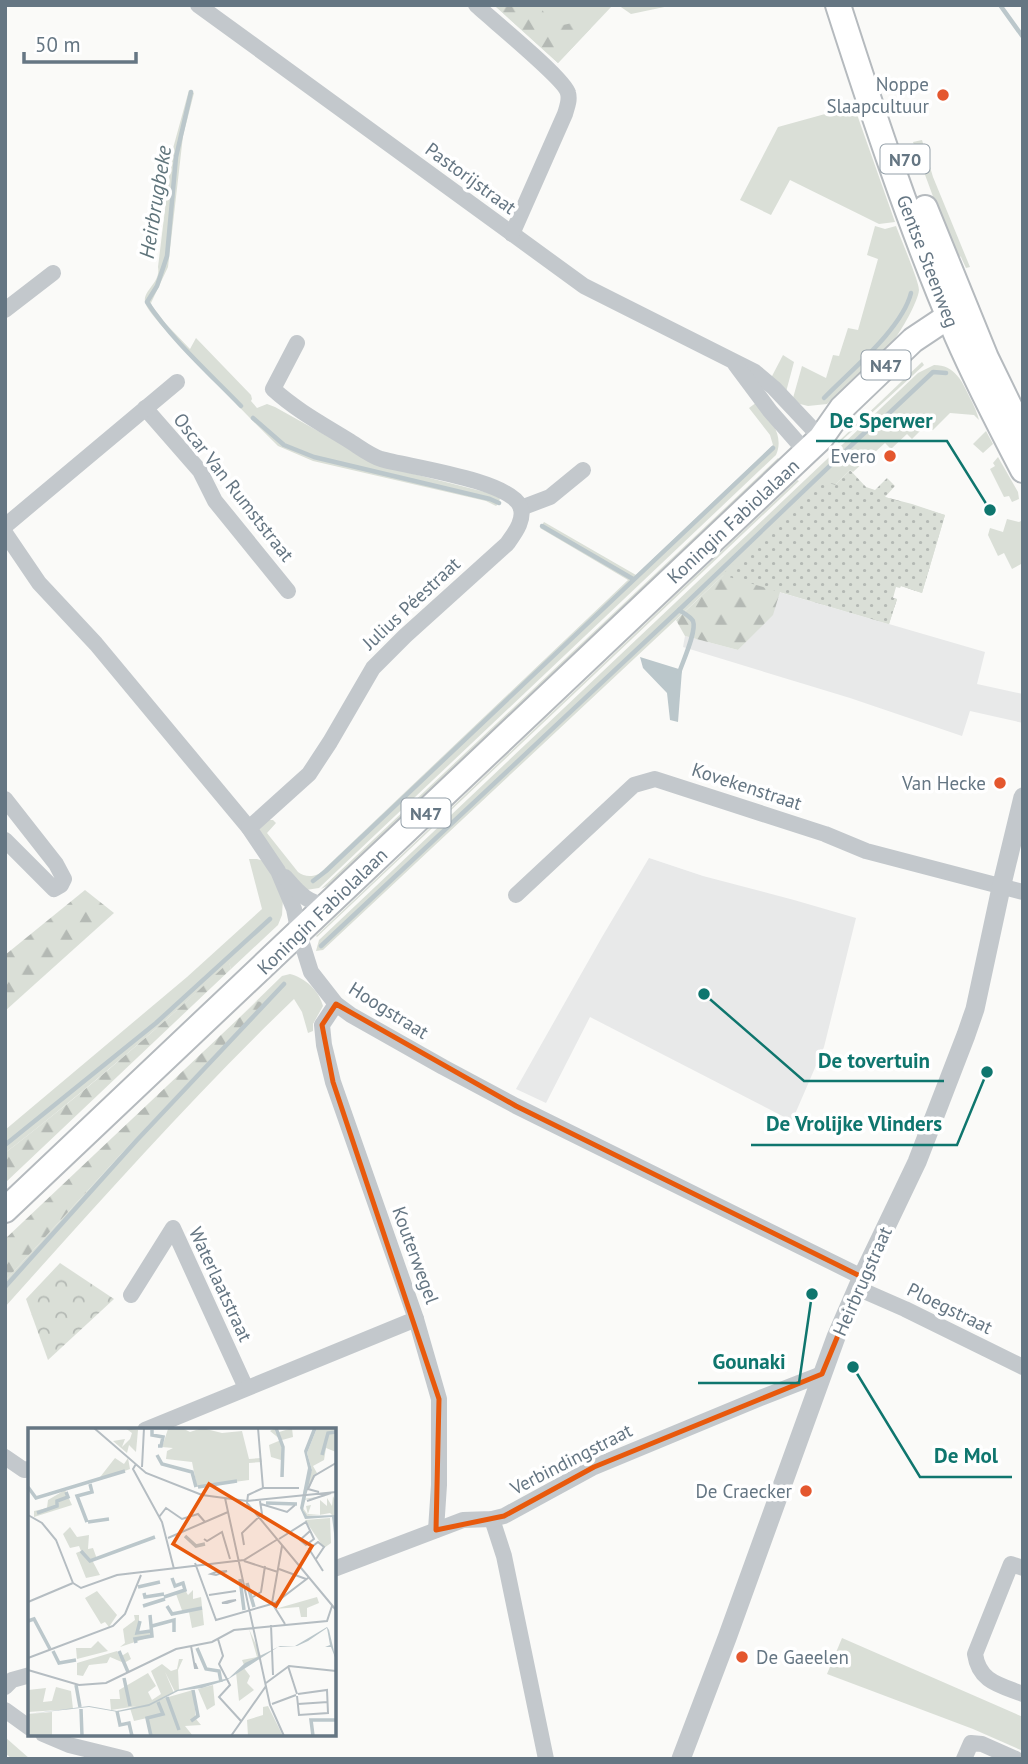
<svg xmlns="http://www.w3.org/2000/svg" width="1028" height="1764" viewBox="0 0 1028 1764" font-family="'PT Sans',sans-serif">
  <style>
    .built { fill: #e8e9e9 }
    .grass { fill: #dadfd7 }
    .forest { fill: url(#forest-firs) }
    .park { fill: url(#park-crowns) }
    .garden { fill: url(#garden-dots) }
    .water { fill: #bbc7cb }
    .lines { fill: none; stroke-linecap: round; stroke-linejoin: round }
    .stream { stroke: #bbc7cb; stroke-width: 4.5 }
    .primary-casing { stroke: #b5babe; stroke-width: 28 }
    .minor { stroke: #c3c8cc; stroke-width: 16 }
    .tertiary { stroke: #c3c8cc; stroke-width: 19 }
    .primary { stroke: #fff; stroke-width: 24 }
    .marked { fill: none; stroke: #e8590c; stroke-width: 5; stroke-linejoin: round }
    .poi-dot { fill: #e4572e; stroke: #fff; stroke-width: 2.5 }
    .labels { text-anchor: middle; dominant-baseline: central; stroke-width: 7; stroke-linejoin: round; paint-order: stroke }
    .shield { fill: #fff; stroke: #939fa8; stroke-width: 2 }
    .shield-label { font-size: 18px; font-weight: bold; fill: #657683 }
    .poi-label { font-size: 19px; fill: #657683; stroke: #fff; text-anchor: end }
    .street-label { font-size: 19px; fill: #657683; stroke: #fff }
    .water-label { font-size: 21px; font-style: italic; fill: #60757c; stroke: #fff }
    .inset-river { fill: none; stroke: #bbc7cb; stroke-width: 3.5 }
    .inset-road { fill: none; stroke: #b5bdc2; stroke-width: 2 }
    .view { fill: #e8590c; fill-opacity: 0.15; stroke: #e8590c; stroke-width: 3.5 }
    .inset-edge { fill: none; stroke: #657683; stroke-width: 3.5 }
    .leader { fill: none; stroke: #0f766e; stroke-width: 2.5 }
    .callout-dot { fill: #0f766e; stroke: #fff; stroke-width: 2.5 }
    .callout-label { font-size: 21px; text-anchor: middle; font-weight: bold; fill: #0f766e; stroke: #fff; stroke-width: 7; stroke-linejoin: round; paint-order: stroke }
  </style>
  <defs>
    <pattern id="forest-firs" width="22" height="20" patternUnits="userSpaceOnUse" patternTransform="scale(1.75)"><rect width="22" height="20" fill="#dadfd7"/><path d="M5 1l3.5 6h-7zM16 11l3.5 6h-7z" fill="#b4b9b4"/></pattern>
    <pattern id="park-crowns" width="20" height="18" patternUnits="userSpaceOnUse" patternTransform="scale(1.75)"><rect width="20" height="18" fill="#dadfd7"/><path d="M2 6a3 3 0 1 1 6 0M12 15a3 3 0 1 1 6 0" fill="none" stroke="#b4b9b4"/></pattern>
    <pattern id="garden-dots" width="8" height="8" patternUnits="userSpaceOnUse" patternTransform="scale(1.75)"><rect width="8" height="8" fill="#dadfd7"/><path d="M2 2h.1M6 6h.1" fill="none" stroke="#b4b9b4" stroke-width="1.8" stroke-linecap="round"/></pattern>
  </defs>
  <rect width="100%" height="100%" fill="#fafaf8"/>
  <g class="built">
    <polygon points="779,592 985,652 977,684 1023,694 1023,723 970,711 962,736 850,698 683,647 685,636 738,650 772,615"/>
    <polygon points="649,858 703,876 794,900 856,918 824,1047 792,1121 590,1017 546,1103 516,1089 602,937"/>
  </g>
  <g class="grass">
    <polygon points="494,5 613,5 558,63"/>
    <polygon points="618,5 674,5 631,14"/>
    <path d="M189 90 194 93 183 136 168 267 151 303 152 306 166 324 190 349 196 338 251 395 252 399 251 401 257 408 267 404 275 407 370 460 398 470 489 493 500 497 499 503 496 506 486 501 313 461 278 446C244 413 212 378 179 344 171 335 147 312 145 302 143 290 161 283 158 267L172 152Z"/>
    <polygon points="854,106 895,222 879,224 790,180 771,215 740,200 778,127"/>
    <polygon points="922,140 933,177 970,267 966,268 961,257 953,251 913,142"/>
    <path d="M875 226 885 229 896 226C900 237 919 281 919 290 918 302 901 331 894 340L827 404 808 406 800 404 793 398 802 366 826 378 833 355 839 356 848 328 858 330 878 259 867 255Z"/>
    <polygon points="783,355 794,362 786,392 771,378"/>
    <polygon points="922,362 924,365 839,443 838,442"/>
    <path d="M934 365C955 365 962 381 970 398 974 405 977 413 979 420L974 415 950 413 933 430H921L912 439 907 434 891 449 885 443 853 472 850 470 835 485 823 482 323 950 316 951 319 940 918 373Z"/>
    <path d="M757 402C769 417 785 435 776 455L319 888 306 890 294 885 259 830 260 826 267 820H273L276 823 267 833 298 872C304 877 312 877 319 874L628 580 540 528 544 522 636 575 773 445 770 435 749 408Z"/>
    <polygon points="986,431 993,444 983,453 973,444"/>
    <polygon points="998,457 1018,492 1019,499 1012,502 1009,496 1004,497 990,469 995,466 993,463"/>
    <polygon points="778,458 780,460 348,868 331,884 321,889"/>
    <polygon points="797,480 799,481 317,937 316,936"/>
    <polygon points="1007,519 1019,522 1023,520 1023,563 1012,569 1004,553 998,556 988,535 990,528 1003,532"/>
    <path d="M249 859H257L264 861 279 883 283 899 282 915 278 925 231 969 229 963C157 1029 83 1093 5 1153V1130L187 977 262 909Z"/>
    <path d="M290 974C305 978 319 990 323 1006L313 1024V1031L308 1033 302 1012 294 999C193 1096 99 1202 5 1307V1281L121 1154 264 1004 257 1001 239 1018 282 976Z"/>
    <polygon points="842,1638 1023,1717 1023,1751 973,1729 827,1674"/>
    <polygon points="5,1737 30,1759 12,1759 5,1753"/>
  </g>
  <g class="forest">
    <path d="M494 5H539C542 10 549 20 554 23 568 31 580 12 591 28L558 63Z"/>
    <polygon points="823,481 912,504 945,515 922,593 901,586 807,574 897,599 889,624 780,592 773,615 738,650 685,636 676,620"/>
    <polygon points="85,890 114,913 5,1011 5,955"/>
    <path d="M229 962 231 969 5 1183V1153C83 1093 158 1029 229 962Z"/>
    <polygon points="257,1001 264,1003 121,1154 5,1281 5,1239"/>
  </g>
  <polygon class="park" points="60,1263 114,1299 48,1360 26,1299"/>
  <polygon class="garden" points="850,470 866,487 875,490 887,478 895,486 885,497 945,515 922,593 901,586 900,588 896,587 893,598 897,599 889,624 722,575 823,481 835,485"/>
  <polygon class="water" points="640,657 682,670 678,722 670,720 667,693 643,668"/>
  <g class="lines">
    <g class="stream">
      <polyline points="1000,5 1023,37"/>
      <path d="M191 92 176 157 167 256 157 286 147 302C171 339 210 374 241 406"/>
      <path d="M824 398C850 371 902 329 911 293"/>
      <polyline points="253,418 284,445 314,457 490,499 499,503"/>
      <polyline points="542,526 633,579"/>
      <path d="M679 610C683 613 690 616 693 621 697 631 683 661 679 673"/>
      <polyline points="313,881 326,871 773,448"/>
      <polyline points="321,946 679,610 859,438 873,425 884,418 933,372 946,373"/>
      <polyline points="5,1145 156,1023 270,919"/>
      <polyline points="5,1287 137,1140 284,984"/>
    </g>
    <defs>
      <g id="primary">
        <path d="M838 5C874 117 911 229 957 336 977 382 1000 426 1023 470"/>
        <polyline points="925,208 986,358 1023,434"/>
        <polyline points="5,1210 806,452 821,438 842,408 913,340 949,316 966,310"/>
      </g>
    </defs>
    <use href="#primary" class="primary-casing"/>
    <g class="minor">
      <polyline points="198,5 584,286 755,372 774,388 821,438"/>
      <path d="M476 5C491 19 565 79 568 93 570 100 567 107 565 114L512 234"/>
      <polyline points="5,310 53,273"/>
      <polyline points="735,364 770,411 806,452"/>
      <polyline points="145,408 200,471 215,501 288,591"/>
      <polyline points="521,508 550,497 583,470"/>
      <polyline points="5,526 177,382"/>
      <polyline points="5,533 39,583 96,644 249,828 278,871 294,909 299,934 311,972 336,1004 351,1015 443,1067 516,1106 862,1277"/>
      <polyline points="5,799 56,864 64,879 61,885 54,889 5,840"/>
      <path d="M249 828 309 774 330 742 373 668 405 636 507 544C514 534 526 519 520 506 508 480 409 467 381 459 369 455 358 446 348 440 322 424 296 410 273 389L297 343"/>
      <path d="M285 877C298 892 309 906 330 904"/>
      <polyline points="516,895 634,785 655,779 825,834 866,851 1023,892"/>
      <polyline points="336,1004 322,1025 324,1045 333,1082 416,1319 439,1399 439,1485 436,1530"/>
      <polyline points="857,1288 905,1309 1023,1367"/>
      <polyline points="131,1295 173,1228 246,1388"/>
      <polyline points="145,1430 416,1319"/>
      <polyline points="5,1457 24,1470 30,1469"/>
      <polyline points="492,1519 504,1556 546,1759"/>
      <path d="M1023 1568 1011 1564 975 1654C979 1682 1000 1685 1023 1694"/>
      <polyline points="334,1569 463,1520 492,1519 504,1516 594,1467 763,1397 822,1374"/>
      <polyline points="5,1687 12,1680 30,1675"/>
      <polyline points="5,1710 30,1728"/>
      <polyline points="43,1734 69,1745 126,1759"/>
      <polyline points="964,1759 971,1743 982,1744 1016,1759"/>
    </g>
    <polyline class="tertiary" points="681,1759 727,1638 836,1337 862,1277 917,1162 966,1035 975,1009 1001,888 1023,797"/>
    <use href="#primary" class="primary"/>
  </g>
  <path class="marked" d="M336 1004 516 1106 862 1277 822 1374 594 1467 504 1516 436 1530 439 1399 333 1082 322 1025Z"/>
  <g class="poi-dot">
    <circle cx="943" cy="95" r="7"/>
    <circle cx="890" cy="456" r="7"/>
    <circle cx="1000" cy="783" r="7"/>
    <circle cx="806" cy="1491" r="7"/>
    <circle cx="742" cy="1657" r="7"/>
  </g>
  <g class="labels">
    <g class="shield">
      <rect x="880.5" y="144.5" width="49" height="29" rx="5"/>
      <rect x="861.5" y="350.5" width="49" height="29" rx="5"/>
      <rect x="401.5" y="798.5" width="49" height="29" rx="5"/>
    </g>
    <g class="shield-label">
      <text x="905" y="159">N70</text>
      <text x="886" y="365">N47</text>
      <text x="426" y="813">N47</text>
    </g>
    <g class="poi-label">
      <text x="929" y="84">Noppe<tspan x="929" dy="22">Slaapcultuur</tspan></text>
      <text x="876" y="456">Evero</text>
      <text x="986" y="783">Van Hecke</text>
      <text x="792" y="1491">De Craecker</text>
      <text x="756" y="1657" text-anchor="start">De Gaeelen</text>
    </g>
    <g class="street-label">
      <text transform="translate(471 178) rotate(36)">Pastorijstraat</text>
      <text transform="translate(928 261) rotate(69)">Gentse Steenweg</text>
      <text transform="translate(234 487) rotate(52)">Oscar Van Rumststraat</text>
      <text transform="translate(733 521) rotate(-43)">Koningin Fabiolalaan</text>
      <text transform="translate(411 603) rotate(-43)">Julius Péestraat</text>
      <text transform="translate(747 786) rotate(18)">Kovekenstraat</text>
      <text transform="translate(322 911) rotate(-44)">Koningin Fabiolalaan</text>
      <text transform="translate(389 1010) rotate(32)">Hoogstraat</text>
      <text transform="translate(416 1255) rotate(70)">Kouterwegel</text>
      <text transform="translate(862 1281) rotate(-66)">Heirbrugstraat</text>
      <text transform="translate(221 1284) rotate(65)">Waterlaatstraat</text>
      <text transform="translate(950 1308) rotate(26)">Ploegstraat</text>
      <text transform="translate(571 1459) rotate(-27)">Verbindingstraat</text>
    </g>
    <g class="water-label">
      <text transform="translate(155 202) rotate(-81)">Heirbrugbeke</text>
    </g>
  </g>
  <g transform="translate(28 1428)">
    <rect width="308" height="308" fill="#fafaf8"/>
    <path d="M97 0 110 2 108 24 101 17 99 25 85 13 97 11 94 19 102 11 104 5ZM154 0 162 4 174 0 194 5 214 3 221 31 233 30 234 34 221 35V52L169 59 164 34 138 31 139 23 145 20 134 19 140 1ZM289 0H308V24L298 20 296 32 285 38 289 45 275 71 303 67 276 72 275 80 280 87 278 78 283 77 280 86 292 87V72L299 78V70L304 78 305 68 308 74V115V91L302 85 291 87 278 88 275 82V68L276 61 284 42 279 25ZM87 30 96 36 100 30 102 41 69 53ZM37 62 44 77 6 89V83L19 80 20 72ZM42 99 49 109 61 107 60 121 65 120 69 131 64 132 72 147 58 150 48 125 53 123 51 118 42 120 35 106ZM157 162 160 167 165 162V171L173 169 176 197 164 200 161 184 155 185 148 166ZM221 201 233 228 210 243 216 240 222 248 219 255 226 262 211 273 208 244 216 237 214 232 229 229ZM70 213 80 223 49 231 48 220H63ZM89 223 92 229 100 224 103 231 96 235 82 229 79 235 61 237 55 248 49 247V235ZM151 231H155L150 242 151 262 147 264 137 244 146 265 123 276 83 282 82 271H92L91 262 120 245 128 258 120 264 124 272 133 266 123 243 134 236 143 243 149 241ZM185 257 187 277 179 282 170 261ZM28 259 43 263 45 281 0 284V262L18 260 15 274 24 273ZM165 262 168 291 173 297 157 298 165 308H123L119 290 106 293 102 280ZM240 278 255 308H220L219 292 235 287V279Z" fill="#dadfd7"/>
    <path d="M247 0 248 5 264 0 265 9 254 12 253 32 243 29 241 17 253 12 242 3ZM69 163 89 187 81 199 77 194 73 196 57 170ZM106 187H111V205L124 204 125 208 92 219 97 215 95 201 107 192ZM24 284V308H0V286Z" fill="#dadfd7"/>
    <path d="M302 90 303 115 296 120 277 92ZM289 169 291 175 279 180V189H273L271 179 247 181Z" fill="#dadfd7"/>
    <path d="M285 0H289L279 25 284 42 275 82 279 88 307 87 308 121 304 89 277 91 272 80 280 40 276 23ZM299 199 301 202 308 232 303 219H297L302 217 299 200 280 213 269 218 250 219 199 252 174 260 150 263 121 278 90 284 61 279 0 286 61 278 89 283 121 276 149 262 201 250 217 235 252 218H267Z" fill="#bbc7cb"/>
    <path class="inset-river" d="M248 0 255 19 254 49M124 2V7L135 9 133 18H130M129 27 134 36 164 44 168 59M294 27 300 5 308 4M0 59 8 70 97 43M170 59 209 53M238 75 269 76M9 85 29 78V73L40 69 38 64M59 94 49 68 64 64 62 56M60 94 81 91M157 108 168 118 177 116M53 123 62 133 127 109M212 151 216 182M219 155 226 179M110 159 132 154M116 165 117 169 136 166M136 169 157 162 155 155 147 158 144 150M115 178 137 171M139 178 144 186 174 180M0 193 6 191 22 221M112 193 109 205 123 203M124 198 146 192V204M108 215 107 211 124 208 122 187M169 220 178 241 191 243 193 254M25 223 31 235 48 232M91 223 100 244M96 250 102 278M48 257 52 279M139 269 151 302M53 281 54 308M89 283 92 297 101 295 104 308M163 293 170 288 165 262M123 308 119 290 135 286 130 274M285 308 283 292H308"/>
    <path class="inset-road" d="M66 0 118 45 174 67 219 73 308 64M230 0 235 60M108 36 105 41 134 94 146 141M114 39 116 0M271 60H235L220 67 219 75 308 182M291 64 280 61 286 48 308 35M197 70 242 277 256 308M279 73 303 65M233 76 259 84 267 77M0 87 14 95 28 112 45 155M131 89 138 80 154 91 170 86 177 94M140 110 200 84M176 111 179 113 194 104 202 131M251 111 278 94 286 111 278 117 272 112 282 103M216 117 214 105 234 86 232 73M254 118 244 175 257 196M288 131 296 119 290 114 281 121 295 143M216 133 250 144M167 135 188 192 247 175 280 150M251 141 278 151M199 143 188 147 183 146 188 144ZM45 155 53 160 89 147 216 132 250 111M181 167 208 163M225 169 233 164 237 138M208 172 199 175H194L201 173ZM0 174 45 155M243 197 245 247M190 211 195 228 191 236 202 257 191 269 213 293M163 218 167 240H169L167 235M0 230 85 198 97 186 113 147M260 238 269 266M0 242 51 257 78 255 148 221 184 214 206 202 299 193 304 178M238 255 261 238 308 243M269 268 271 287 300 285 299 262 270 266M244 276 268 267M270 276 300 274M203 308 238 258"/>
    <path class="view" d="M181 56 284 118 248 178 145 116Z"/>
    <rect width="308" height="308" class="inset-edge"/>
  </g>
  <path class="leader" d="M990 510L947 441H816M704 994L804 1081H944M987 1072L957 1145H751M812 1294L799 1383H698M853 1367L920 1477H1012"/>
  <g class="callout-dot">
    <circle cx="990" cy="510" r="7"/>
    <circle cx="704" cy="994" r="7"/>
    <circle cx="987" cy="1072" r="7"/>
    <circle cx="812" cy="1294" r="7"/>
    <circle cx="853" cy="1367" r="7"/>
  </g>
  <g class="callout-label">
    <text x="881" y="428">De Sperwer</text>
    <text x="874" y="1068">De tovertuin</text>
    <text x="854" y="1131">De Vrolijke Vlinders</text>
    <text x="749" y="1369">Gounaki</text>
    <text x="966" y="1463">De Mol</text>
  </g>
  <rect width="1028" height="1764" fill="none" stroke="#657683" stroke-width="14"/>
  <path d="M24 52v10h112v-10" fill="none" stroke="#657683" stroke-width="3.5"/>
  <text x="35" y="52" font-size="21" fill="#657683" stroke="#ffffff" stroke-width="5" paint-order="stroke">50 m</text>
</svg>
